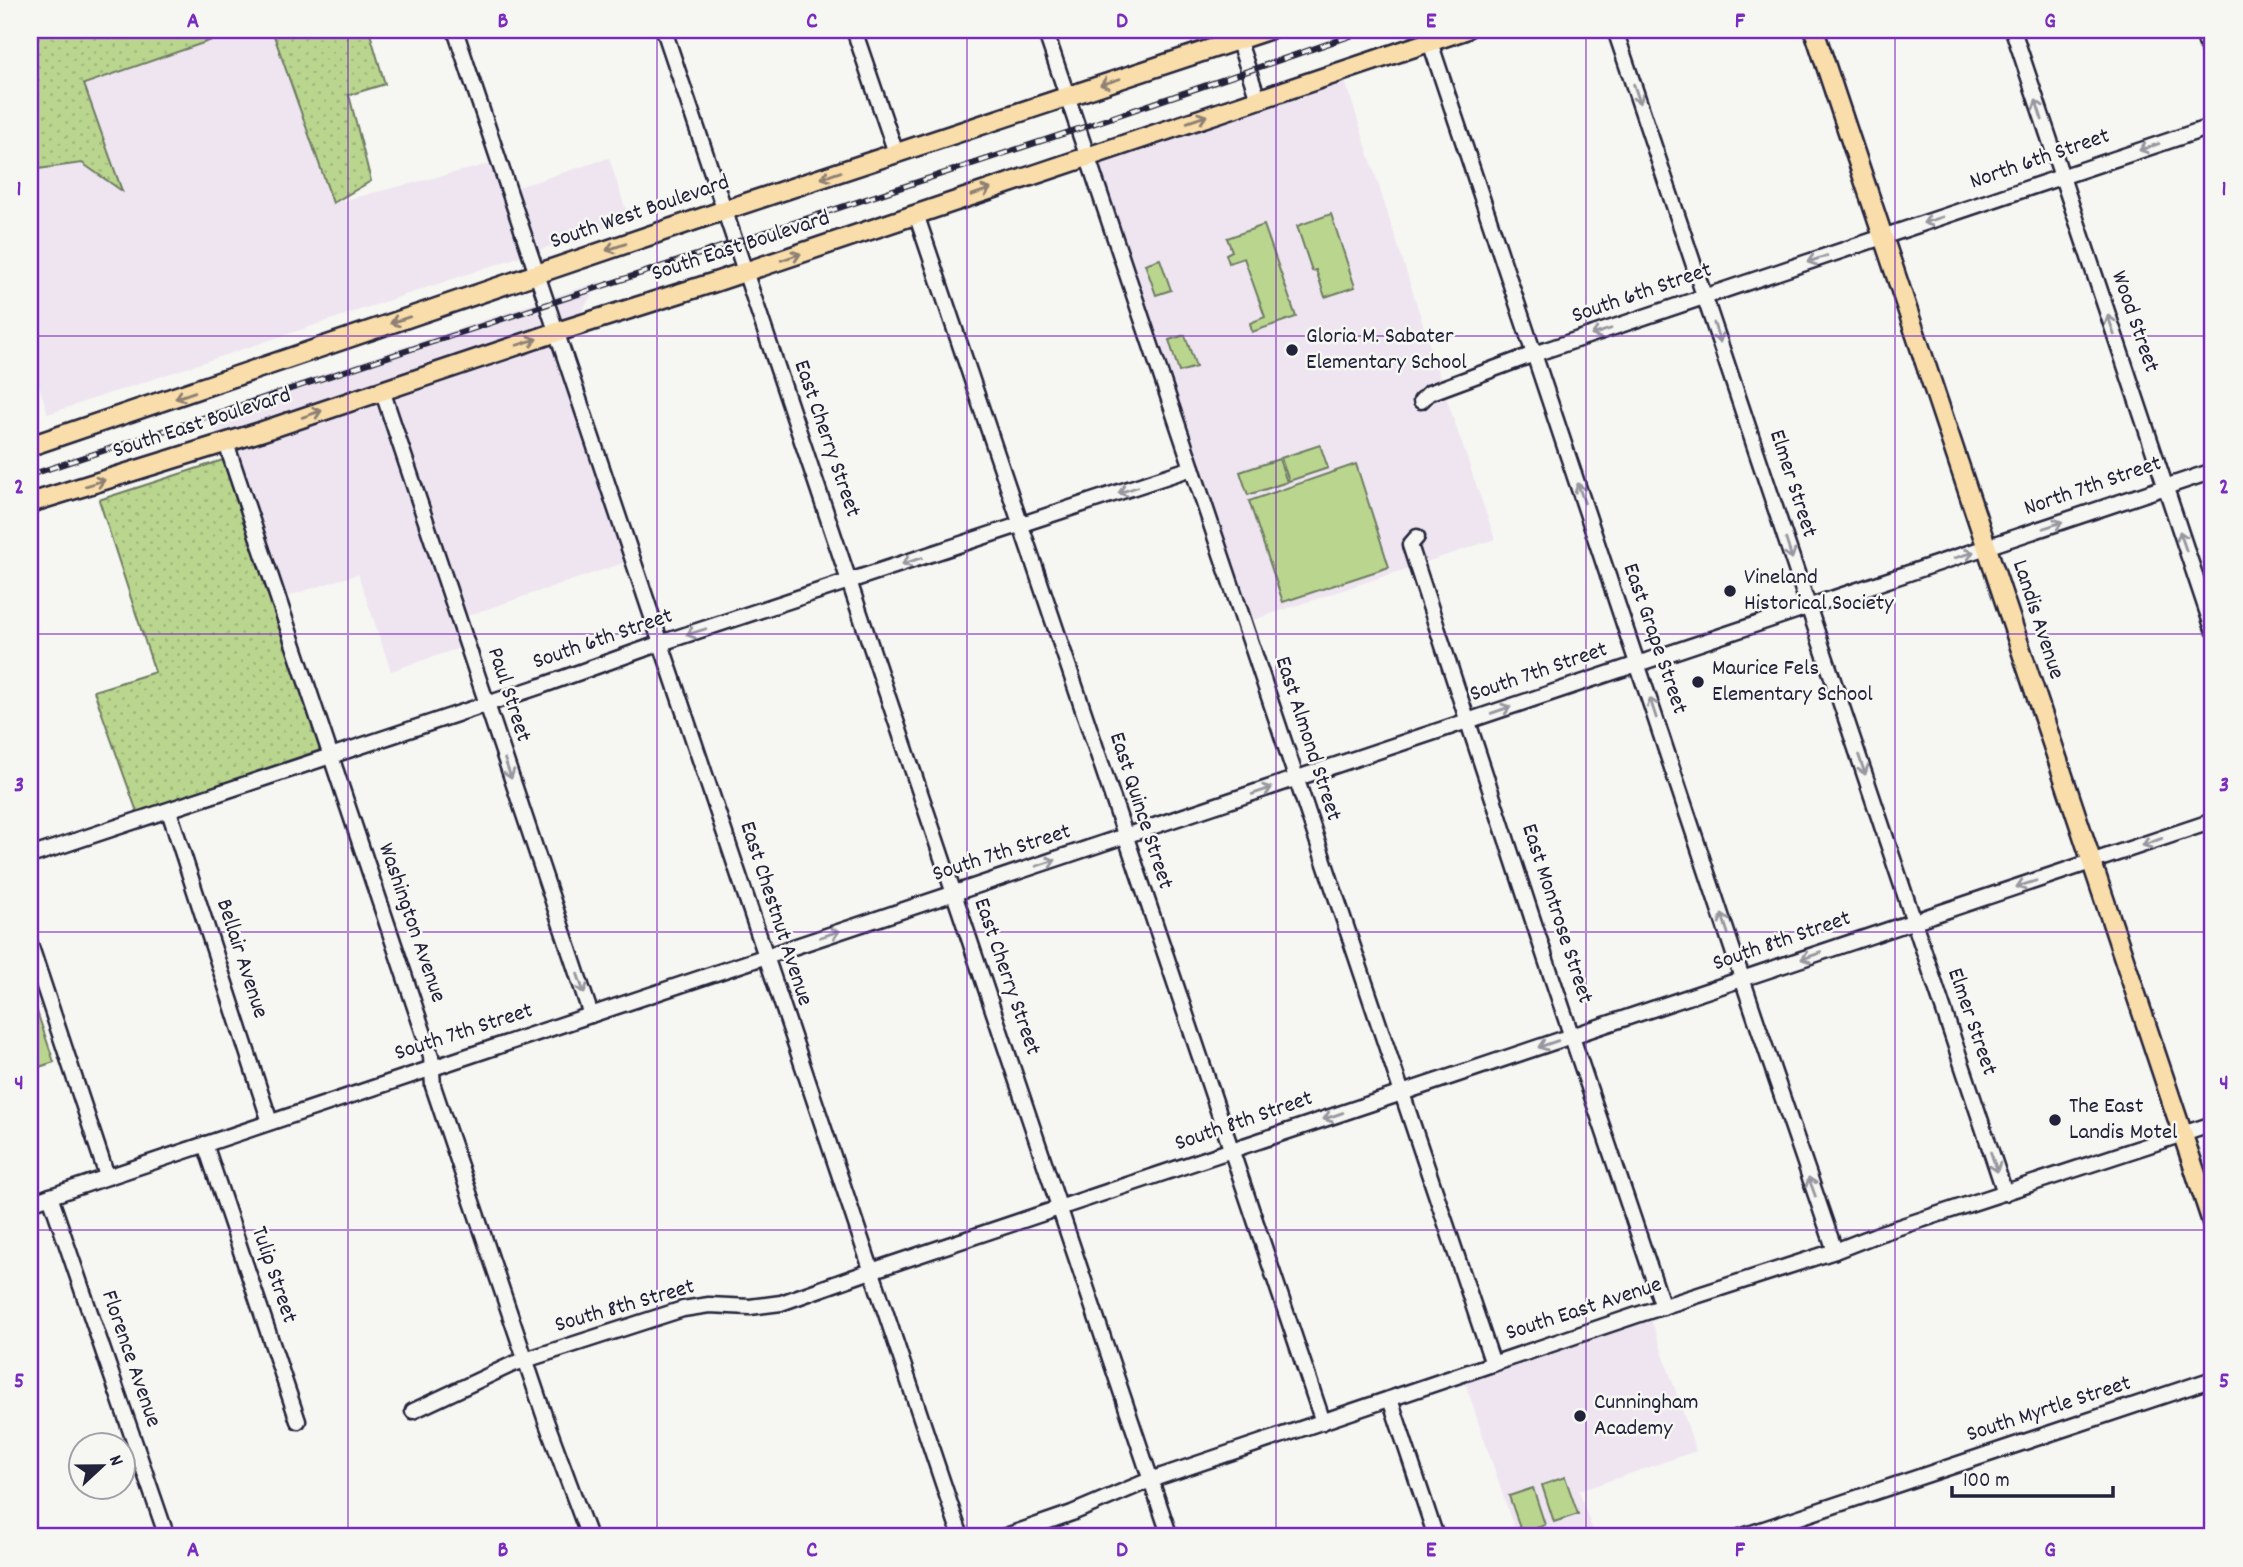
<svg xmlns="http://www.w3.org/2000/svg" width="2243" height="1567" viewBox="0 0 2243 1567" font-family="Dekko,sans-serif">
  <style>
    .built { fill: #eee5f0 }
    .grass { fill: url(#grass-dots); stroke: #6e7c64; stroke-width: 2 }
    .park { fill: #bad68e; stroke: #6e7c64; stroke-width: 2 }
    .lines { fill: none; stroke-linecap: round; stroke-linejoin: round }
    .minor-casing { stroke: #22223b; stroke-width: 19 }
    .major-casing { stroke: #22223b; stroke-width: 23 }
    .minor { stroke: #f6f6f2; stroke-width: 14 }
    .major { stroke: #f9deab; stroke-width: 18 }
    .rail-casing { stroke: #22223b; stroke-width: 6 }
    .rail { stroke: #f6f6f2; stroke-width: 3.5; stroke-dasharray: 10; stroke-linecap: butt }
    .oneway { stroke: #8e8073 }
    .oneway2 { stroke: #9797a0 }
    .grid { fill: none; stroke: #7b2cbf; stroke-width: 2; stroke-opacity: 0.55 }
    .poi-dot { fill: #22223b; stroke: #f6f6f2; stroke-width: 2.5 }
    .labels { text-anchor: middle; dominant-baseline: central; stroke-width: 5; stroke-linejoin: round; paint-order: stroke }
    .street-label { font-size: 23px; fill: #22223b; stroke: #f6f6f2 }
    .poi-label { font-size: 23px; fill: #22223b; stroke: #f6f6f2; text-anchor: start }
    .neatline { fill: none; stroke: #7b2cbf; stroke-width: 2.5 }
    .grid-label { font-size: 23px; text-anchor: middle; font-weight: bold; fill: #7b2cbf }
  </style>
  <defs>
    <pattern id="grass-dots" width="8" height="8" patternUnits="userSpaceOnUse" patternTransform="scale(1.75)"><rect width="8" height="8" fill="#bad68e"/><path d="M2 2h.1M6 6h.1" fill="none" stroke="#a0b77b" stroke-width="1.8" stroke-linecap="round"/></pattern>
  </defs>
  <rect width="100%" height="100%" fill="#f6f6f2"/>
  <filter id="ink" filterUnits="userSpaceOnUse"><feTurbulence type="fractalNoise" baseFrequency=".0143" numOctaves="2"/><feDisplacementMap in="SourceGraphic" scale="14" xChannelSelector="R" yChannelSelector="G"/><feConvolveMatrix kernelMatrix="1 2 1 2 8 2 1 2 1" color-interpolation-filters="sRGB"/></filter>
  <g filter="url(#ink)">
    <g class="built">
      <polygon points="241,30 272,30 333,203 502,161 512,189 609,158 629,220 48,414 30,357 30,170 82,163 122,190 84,84"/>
      <polygon points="1342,71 1454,421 1495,539 1244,623 1087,156"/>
      <polygon points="601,281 561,343 632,560 460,618 468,645 391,671 358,574 278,599 228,446 201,415"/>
      <polygon points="1651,1319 1696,1451 1579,1491 1595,1537 1517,1537 1465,1382"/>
    </g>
    <g class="grass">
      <polygon points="30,30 241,30 84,84 122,191 82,163 30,170"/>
      <polygon points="272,30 369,30 385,84 349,95 371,181 333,203"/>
      <polygon points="223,460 323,749 137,812 94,691 155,672 99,500"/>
    </g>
    <g class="park">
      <polygon points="1331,214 1355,287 1325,297 1316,270 1312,271 1297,226"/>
      <polygon points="1264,225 1296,317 1252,332 1250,323 1265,317 1244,258 1229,263 1226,254 1232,251 1227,238"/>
      <polygon points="1160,259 1171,290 1156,295 1145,264"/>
      <polygon points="1185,335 1196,367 1179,372 1169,340"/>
      <polygon points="1320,445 1328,468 1289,481 1281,458"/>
      <polygon points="1279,459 1287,482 1248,495 1240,472"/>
      <polygon points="1356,464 1389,567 1283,602 1249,501"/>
      <polygon points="30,991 54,1062 30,1070"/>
      <polygon points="1565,1477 1578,1514 1554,1522 1542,1485"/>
      <polygon points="1533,1488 1545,1525 1522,1533 1509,1496"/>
    </g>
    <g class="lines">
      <defs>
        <g id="minor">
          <polyline points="455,30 961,1537"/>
          <polyline points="664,30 1170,1537"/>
          <polyline points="854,30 896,153"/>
          <polyline points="1045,30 1493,1364"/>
          <polyline points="1235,30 1258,99"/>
          <polyline points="1426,30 1758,1026 1835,1251"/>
          <polyline points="1615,30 2005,1193"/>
          <polyline points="2013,30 2213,629"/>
          <polyline points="2202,30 2213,63"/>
          <polyline points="916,214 1323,1422"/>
          <polyline points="382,390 591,1015"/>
          <polyline points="1421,401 1429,393 1534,354 2213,126"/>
          <polyline points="226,443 426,1040 431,1056 433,1086 546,1421 589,1537"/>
          <polyline points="1417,537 1410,545 1546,960 1663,1307"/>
          <polyline points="169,811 270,1122"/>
          <polyline points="30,856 541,686 661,643 1192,468"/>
          <polyline points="30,944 107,1176"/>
          <polyline points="205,1144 298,1421"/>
          <polyline points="50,1196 167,1537"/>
          <polyline points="30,1203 2213,471"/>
          <polyline points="1390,1399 1436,1537"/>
          <polyline points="413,1411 513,1364 683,1309 709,1305 750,1307 781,1303 871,1271 2213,821"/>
          <polyline points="1003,1537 1072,1513 1150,1480 1637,1315 1835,1251 1881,1233 2213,1124"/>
          <polyline points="1740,1537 2213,1379"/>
        </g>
        <g id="major">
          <polyline points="1814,30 2213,1225"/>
          <polyline points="30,446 725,210 1268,30"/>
          <polyline points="30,503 260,432 557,332 712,283 1465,30"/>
        </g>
      </defs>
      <use href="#minor" class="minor-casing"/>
      <use href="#major" class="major-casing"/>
      <use href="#minor" class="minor"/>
      <use href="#major" class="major"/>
      <defs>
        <polyline id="rail" points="30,475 1078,129 1368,30"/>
      </defs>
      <use href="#rail" class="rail-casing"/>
      <use href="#rail" class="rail"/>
    </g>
    <defs><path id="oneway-shaft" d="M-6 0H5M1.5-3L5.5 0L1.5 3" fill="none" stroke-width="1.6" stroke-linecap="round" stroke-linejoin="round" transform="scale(1.75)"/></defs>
    <g class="oneway">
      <use href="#oneway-shaft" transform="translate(1110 82) rotate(162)"/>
      <use href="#oneway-shaft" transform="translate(1197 119) rotate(-19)"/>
      <use href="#oneway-shaft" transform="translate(831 175) rotate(161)"/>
      <use href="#oneway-shaft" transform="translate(981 192) rotate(-19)"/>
      <use href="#oneway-shaft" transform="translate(616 247) rotate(161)"/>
      <use href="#oneway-shaft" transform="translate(791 257) rotate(-19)"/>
      <use href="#oneway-shaft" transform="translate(400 320) rotate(161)"/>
      <use href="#oneway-shaft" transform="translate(527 342) rotate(-18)"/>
      <use href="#oneway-shaft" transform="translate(185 395) rotate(161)"/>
      <use href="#oneway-shaft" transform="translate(312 414) rotate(-19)"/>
      <use href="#oneway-shaft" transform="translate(95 483) rotate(-17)"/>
    </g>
    <g class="oneway2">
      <use href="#oneway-shaft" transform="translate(1637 94) rotate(71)"/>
      <use href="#oneway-shaft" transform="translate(2039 110) rotate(-108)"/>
      <use href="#oneway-shaft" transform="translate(2149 147) rotate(161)"/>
      <use href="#oneway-shaft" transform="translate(1933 220) rotate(162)"/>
      <use href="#oneway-shaft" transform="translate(1817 259) rotate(161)"/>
      <use href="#oneway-shaft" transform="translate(2111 325) rotate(-108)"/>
      <use href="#oneway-shaft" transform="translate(1601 332) rotate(162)"/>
      <use href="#oneway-shaft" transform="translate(1717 333) rotate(72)"/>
      <use href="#oneway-shaft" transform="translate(1128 490) rotate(162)"/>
      <use href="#oneway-shaft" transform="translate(1581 493) rotate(-109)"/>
      <use href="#oneway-shaft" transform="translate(2053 525) rotate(-18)"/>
      <use href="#oneway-shaft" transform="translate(2183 541) rotate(-109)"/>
      <use href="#oneway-shaft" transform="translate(1789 549) rotate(72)"/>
      <use href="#oneway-shaft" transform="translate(1964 555) rotate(-18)"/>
      <use href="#oneway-shaft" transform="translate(912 561) rotate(162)"/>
      <use href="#oneway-shaft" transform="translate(696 632) rotate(162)"/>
      <use href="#oneway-shaft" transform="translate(1653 708) rotate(-108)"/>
      <use href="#oneway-shaft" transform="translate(1501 710) rotate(-19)"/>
      <use href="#oneway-shaft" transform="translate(1862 765) rotate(71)"/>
      <use href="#oneway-shaft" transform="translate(508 769) rotate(71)"/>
      <use href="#oneway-shaft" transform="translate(1262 791) rotate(-19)"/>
      <use href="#oneway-shaft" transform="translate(2152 842) rotate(160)"/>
      <use href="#oneway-shaft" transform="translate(1046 863) rotate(-18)"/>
      <use href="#oneway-shaft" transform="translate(2026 884) rotate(162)"/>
      <use href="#oneway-shaft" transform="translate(1725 924) rotate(-108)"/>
      <use href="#oneway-shaft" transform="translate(830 934) rotate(-18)"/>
      <use href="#oneway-shaft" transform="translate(1811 956) rotate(161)"/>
      <use href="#oneway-shaft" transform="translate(581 984) rotate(71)"/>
      <use href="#oneway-shaft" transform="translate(1548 1044) rotate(161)"/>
      <use href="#oneway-shaft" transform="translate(1333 1116) rotate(161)"/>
      <use href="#oneway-shaft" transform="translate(1994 1162) rotate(71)"/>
      <use href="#oneway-shaft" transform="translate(1812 1187) rotate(-110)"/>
    </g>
  </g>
  <path class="grid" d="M348 30V1537M657 30V1537M967 30V1537M1276 30V1537M1586 30V1537M1895 30V1537M30 336H2213M30 634H2213M30 932H2213M30 1230H2213"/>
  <g class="poi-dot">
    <circle cx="1292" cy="350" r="7"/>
    <circle cx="1730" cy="591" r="7"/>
    <circle cx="1698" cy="682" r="7"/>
    <circle cx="2055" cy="1120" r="7"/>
    <circle cx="1580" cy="1416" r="7"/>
  </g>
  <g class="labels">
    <g class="street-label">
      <text transform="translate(2040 160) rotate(-19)">North 6th Street</text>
      <text transform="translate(640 213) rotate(-19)">South West Boulevard</text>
      <text transform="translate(741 247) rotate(-18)">South East Boulevard</text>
      <text transform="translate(1642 294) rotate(-19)">South 6th Street</text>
      <text transform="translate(2134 322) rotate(71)">Wood Street</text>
      <text transform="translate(202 424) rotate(-18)">South East Boulevard</text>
      <text transform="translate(826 439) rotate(71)">East Cherry Street</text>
      <text transform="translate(1792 484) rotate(72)">Elmer Street</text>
      <text transform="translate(2093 487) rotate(-19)">North 7th Street</text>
      <text transform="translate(2037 620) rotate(72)">Landis Avenue</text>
      <text transform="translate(1654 639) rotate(71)">East Grape Street</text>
      <text transform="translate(603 640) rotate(-19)">South 6th Street</text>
      <text transform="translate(1539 673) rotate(-19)">South 7th Street</text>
      <text transform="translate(508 695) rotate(72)">Paul Street</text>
      <text transform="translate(1307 739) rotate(72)">East Almond Street</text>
      <text transform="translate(1140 811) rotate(72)">East Quince Street</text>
      <text transform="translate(1002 854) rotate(-18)">South 7th Street</text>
      <text transform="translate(775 914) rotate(72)">East Chestnut Avenue</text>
      <text transform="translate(1556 914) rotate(72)">East Montrose Street</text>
      <text transform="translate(411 923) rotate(71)">Washington Avenue</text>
      <text transform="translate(1782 942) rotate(-19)">South 8th Street</text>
      <text transform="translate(241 959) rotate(72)">Bellair Avenue</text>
      <text transform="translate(1006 977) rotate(71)">East Cherry Street</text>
      <text transform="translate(1971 1022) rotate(71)">Elmer Street</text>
      <text transform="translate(464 1033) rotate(-18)">South 7th Street</text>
      <text transform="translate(1244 1122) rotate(-19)">South 8th Street</text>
      <text transform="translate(273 1275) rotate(71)">Tulip Street</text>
      <text transform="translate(625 1307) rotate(-16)">South 8th Street</text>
      <text transform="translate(1584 1310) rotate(-18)">South East Avenue</text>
      <text transform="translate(130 1359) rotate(71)">Florence Avenue</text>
      <text transform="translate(2049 1410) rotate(-18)">South Myrtle Street</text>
    </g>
    <g class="poi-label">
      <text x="1306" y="337">Gloria M. Sabater<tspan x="1306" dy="26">Elementary School</tspan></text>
      <text x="1744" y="578">Vineland<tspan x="1744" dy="26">Historical Society</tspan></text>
      <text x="1712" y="669">Maurice Fels<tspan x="1712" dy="26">Elementary School</tspan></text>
      <text x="2069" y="1107">The East<tspan x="2069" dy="26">Landis Motel</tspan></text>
      <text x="1594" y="1403">Cunningham<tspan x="1594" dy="26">Academy</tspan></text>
    </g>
  </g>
  <rect width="2243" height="1567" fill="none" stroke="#f6f6f2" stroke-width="77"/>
  <g transform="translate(102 1466) rotate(68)"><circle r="33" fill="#f6f6f2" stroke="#a1a1a9" stroke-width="2"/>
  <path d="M0-5L12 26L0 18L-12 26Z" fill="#22223b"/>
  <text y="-10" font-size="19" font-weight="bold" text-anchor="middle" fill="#22223b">N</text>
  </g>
  <path d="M1952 1486v10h161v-10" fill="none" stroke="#22223b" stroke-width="3.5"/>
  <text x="1963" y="1486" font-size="21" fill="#22223b" stroke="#f6f6f2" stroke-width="5" paint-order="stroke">100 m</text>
  <rect x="38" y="38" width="2166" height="1490" class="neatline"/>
  <g class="grid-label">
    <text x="193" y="27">A</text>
    <text x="503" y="27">B</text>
    <text x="812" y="27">C</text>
    <text x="1122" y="27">D</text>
    <text x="1431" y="27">E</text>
    <text x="1740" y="27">F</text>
    <text x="2050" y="27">G</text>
    <text x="19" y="195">1</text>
    <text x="2224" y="195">1</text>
    <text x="19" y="493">2</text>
    <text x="2224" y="493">2</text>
    <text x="19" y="791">3</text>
    <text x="2224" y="791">3</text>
    <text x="19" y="1089">4</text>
    <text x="2224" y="1089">4</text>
    <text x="19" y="1387">5</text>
    <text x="2224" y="1387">5</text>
    <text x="193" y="1556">A</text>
    <text x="503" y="1556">B</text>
    <text x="812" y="1556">C</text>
    <text x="1122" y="1556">D</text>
    <text x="1431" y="1556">E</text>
    <text x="1740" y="1556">F</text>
    <text x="2050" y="1556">G</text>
  </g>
</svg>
